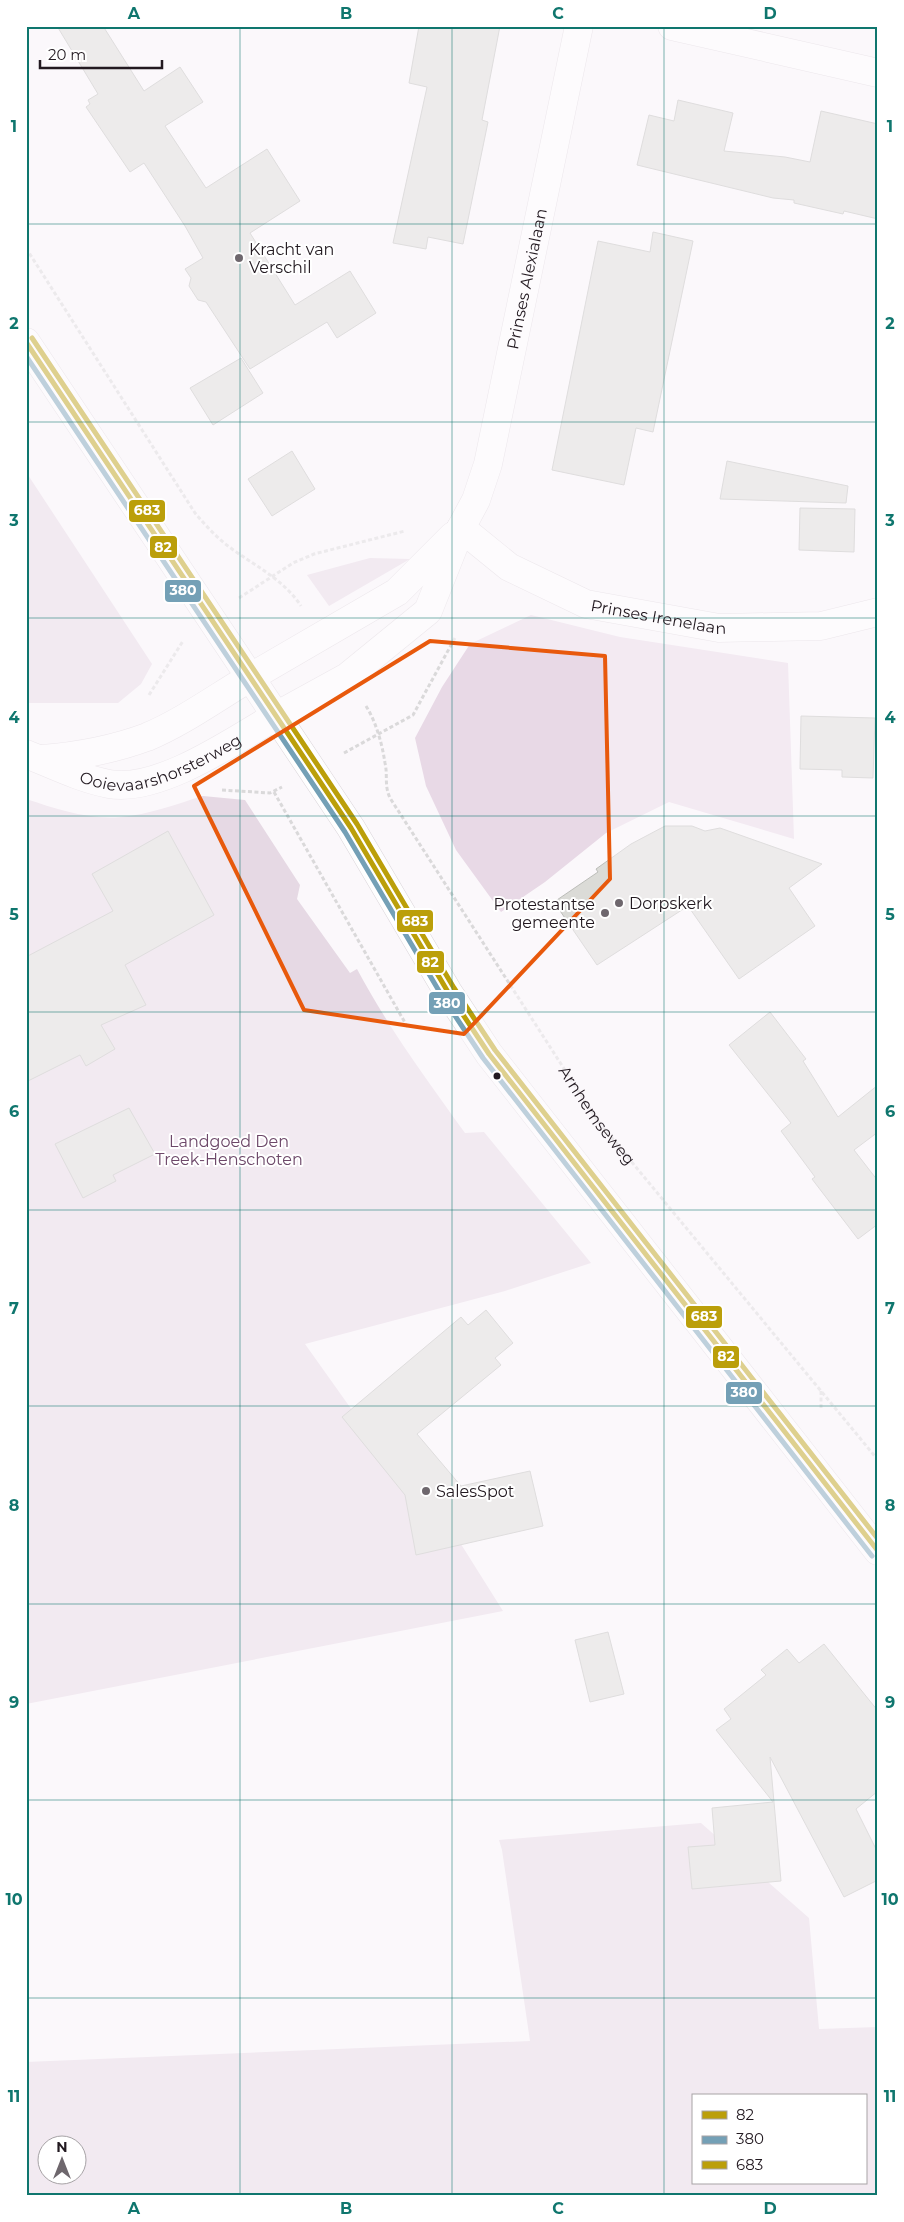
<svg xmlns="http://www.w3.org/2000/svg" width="904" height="2222" viewBox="0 0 904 2222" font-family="Montserrat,sans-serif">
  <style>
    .green { fill: #e6d9e4; fill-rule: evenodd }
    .forest { fill: #e8d9e6 }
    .building { fill: #dbdbd7; stroke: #bcbdb9 }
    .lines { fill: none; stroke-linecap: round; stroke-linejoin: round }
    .street-casing { stroke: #dad4d9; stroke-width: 29 }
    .secondary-casing { stroke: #dad4d9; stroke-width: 29 }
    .primary-casing { stroke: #dad4d9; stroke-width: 29 }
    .path { stroke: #dad9da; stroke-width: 3; stroke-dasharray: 4 2.5; stroke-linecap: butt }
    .street { stroke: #fefefe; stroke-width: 28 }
    .secondary { stroke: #fefefe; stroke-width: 28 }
    .primary { stroke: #fefefe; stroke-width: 28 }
    .bus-1-casing { stroke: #fff; stroke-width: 9 }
    .bus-2-casing { stroke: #fff; stroke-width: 9 }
    .bus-3-casing { stroke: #fff; stroke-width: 9 }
    .bus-1 { stroke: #bb9f0a; stroke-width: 5 }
    .bus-2 { stroke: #74a0b6; stroke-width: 5 }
    .bus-3 { stroke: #bb9f0a; stroke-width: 5 }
    .marked { fill: none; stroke: #e8590c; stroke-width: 4; stroke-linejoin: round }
    .grid { fill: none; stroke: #0f766e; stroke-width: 1; stroke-opacity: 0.55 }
    .poi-dot { fill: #6e676d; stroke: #fff; stroke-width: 2 }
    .bus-dot { fill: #221920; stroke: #fff; stroke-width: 2 }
    .labels { text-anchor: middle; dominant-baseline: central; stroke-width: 4; stroke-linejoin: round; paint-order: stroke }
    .poi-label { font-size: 16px; fill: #221920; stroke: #fff; text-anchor: start }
    .street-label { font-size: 16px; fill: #221920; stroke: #fff }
    .park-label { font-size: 16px; fill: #6d4869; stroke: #fff }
    .line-badge { stroke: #fff; stroke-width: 2 }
    .badge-label { font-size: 14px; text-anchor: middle; font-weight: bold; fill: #fff }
    .neatline { fill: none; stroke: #0f766e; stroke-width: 2 }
    .grid-label { font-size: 16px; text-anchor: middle; font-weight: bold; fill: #0f766e }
  </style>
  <rect width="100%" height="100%" fill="#fbf8fb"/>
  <g class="green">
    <polygon points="26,472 152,664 141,684 118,703 26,703"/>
    <polygon points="370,558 410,559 329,606 307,575"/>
    <path d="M203 796 245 800 300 885 297 899 350 973 357 969C388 1027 426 1079 465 1133L484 1132 591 1263 505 1291 305 1344 379 1448 437 1506 503 1611 26 1704V799C57 809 88 820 121 817 148 815 176 804 203 796Z"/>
    <path d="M701 1823 809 1918 819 2029 878 2027V2196H26V2062L530 2041 502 1850 499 1840ZM693 2096H865V2183H693ZM48 2144H78V2174H48Z"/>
  </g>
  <polygon class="forest" points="531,615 620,637 788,663 794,839 669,802 606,833 545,882 501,912 456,850 426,786 415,738 442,687 470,644"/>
  <g class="building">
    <polygon points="57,26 103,26 144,91 180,67 203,102 165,126 206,188 267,149 300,201 250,233 295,305 350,271 376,313 337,338 327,322 250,369 206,302 198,300 189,286 191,278 185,269 203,258 185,226 144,163 130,172 86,107 90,104 88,100 98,94"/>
    <polygon points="419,26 500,26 482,120 488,122 463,244 428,237 426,249 393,243 427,87 409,83"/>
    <polygon points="678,100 733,113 724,151 785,157 810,162 821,111 878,124 878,219 844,211 843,214 794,203 794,200 773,198 637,165 649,115 674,121"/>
    <polygon points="653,232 693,241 653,432 636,428 624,485 552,470 598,241 650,252"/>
    <polygon points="241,358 263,393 213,425 190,388"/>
    <polygon points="292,451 315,489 272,516 248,479"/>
    <polygon points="727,461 848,486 846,503 720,499"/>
    <polygon points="800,508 855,509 854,552 799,550"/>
    <polygon points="801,716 875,718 873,778 842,777 842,770 800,769"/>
    <polygon points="665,826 692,826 705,831 720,828 822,864 789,888 815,926 739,979 688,906 597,965 554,902 598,872 596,869 631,844"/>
    <polygon points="168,831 214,915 125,965 146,1005 101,1025 115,1049 86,1066 80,1055 26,1082 26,957 113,911 92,874"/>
    <polygon points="770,1012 806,1059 803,1061 838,1117 878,1085 878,1132 854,1150 878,1181 878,1224 858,1239 812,1179 815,1177 781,1131 791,1123 729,1045"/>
    <polygon points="129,1108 155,1154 113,1175 116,1181 83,1198 55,1144"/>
    <polygon points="486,1310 513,1343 495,1358 501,1365 417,1434 461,1486 530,1471 543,1526 416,1555 405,1495 342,1417 461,1317 468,1325"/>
    <polygon points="608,1632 624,1694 590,1702 575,1640"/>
    <polygon points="824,1644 878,1711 878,1791 856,1809 878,1853 878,1880 844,1897 770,1757 781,1881 692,1889 688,1847 715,1845 712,1808 773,1802 716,1730 731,1719 724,1709 766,1675 761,1670 787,1649 799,1663"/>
  </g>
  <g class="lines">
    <defs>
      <g id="street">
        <polyline points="672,26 878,73"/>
        <path id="s2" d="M461 528 476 500 488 464 579 26"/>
        <path id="s3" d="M26 754C54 765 79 778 109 784 159 793 233 741 276 716"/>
        <path d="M42 759C78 756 112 750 147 737 183 722 217 697 251 677"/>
      </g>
      <g id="secondary">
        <path id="s4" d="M461 528 509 567 586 604 719 628 821 626 878 612"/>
        <polyline points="251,677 397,592 453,536"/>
        <polyline points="276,716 347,677 428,611 461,528"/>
      </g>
      <polyline id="primary" points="26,342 351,828 448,992 489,1054 878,1551"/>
    </defs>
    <use href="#street" class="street-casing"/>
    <use href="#secondary" class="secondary-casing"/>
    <use href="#primary" class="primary-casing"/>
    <g class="path">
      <path d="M26 248 195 513C206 526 218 539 232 549 257 567 284 580 301 606"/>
      <polyline points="239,598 293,563 314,554 405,531"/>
      <polyline points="149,695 183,641"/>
      <path id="s1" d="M366 706C376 722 382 743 385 763 388 776 384 785 390 798L597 1120 878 1460"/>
      <polyline points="344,753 413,715 456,636"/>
      <polyline points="222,790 270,793 282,787"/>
      <polyline points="274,792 408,1028"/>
      <polyline points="821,1408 821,1389"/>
    </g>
    <use href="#street" class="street"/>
    <use href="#secondary" class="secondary"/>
    <use href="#primary" class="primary"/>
    <defs>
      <polyline id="bus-1" points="26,342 351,828 448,992 489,1054 878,1551"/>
      <polyline id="bus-2" points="26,356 345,832 442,996 483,1058 872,1556"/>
      <polyline id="bus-3" points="32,338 357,824 454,988 495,1050 878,1539"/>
    </defs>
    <use href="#bus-1" class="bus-1-casing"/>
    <use href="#bus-2" class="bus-2-casing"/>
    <use href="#bus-3" class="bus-3-casing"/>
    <use href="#bus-1" class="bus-1"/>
    <use href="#bus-2" class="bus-2"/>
    <use href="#bus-3" class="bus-3"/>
  </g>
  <path d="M0 0H904V2222H0ZM430 641 605 656 610 879 464 1034 304 1010 194 786Z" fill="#fbf8fb" fill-opacity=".55" fill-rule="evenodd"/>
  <path class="marked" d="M430 641 605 656 610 879 464 1034 304 1010 194 786Z"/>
  <path class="grid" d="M240 26V2196M452 26V2196M664 26V2196M26 224H878M26 422H878M26 618H878M26 816H878M26 1012H878M26 1210H878M26 1406H878M26 1604H878M26 1800H878M26 1998H878"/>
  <g class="poi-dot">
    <circle cx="239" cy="258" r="5"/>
    <circle cx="619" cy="903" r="5"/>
    <circle cx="605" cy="913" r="5"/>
    <circle cx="426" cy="1491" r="5"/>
  </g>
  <circle class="bus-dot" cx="497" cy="1076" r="4.5"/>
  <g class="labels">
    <g class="poi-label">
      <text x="249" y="249">Kracht van<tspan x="249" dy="18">Verschil</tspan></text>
      <text x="629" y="903">Dorpskerk</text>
      <text x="595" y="904" text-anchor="end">Protestantse<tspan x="595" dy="18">gemeente</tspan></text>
      <text x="436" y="1491">SalesSpot</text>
    </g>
    <g class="street-label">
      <text stroke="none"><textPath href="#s2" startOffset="259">Prinses Alexialaan</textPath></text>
      <text stroke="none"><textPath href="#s4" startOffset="221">Prinses Irenelaan</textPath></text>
      <text stroke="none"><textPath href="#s3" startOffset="144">Ooievaarshorsterweg</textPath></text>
      <text stroke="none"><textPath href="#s1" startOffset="475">Arnhemseweg</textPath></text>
    </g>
    <g class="park-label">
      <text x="229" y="1141">Landgoed Den<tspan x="229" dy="18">Treek-Henschoten</tspan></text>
    </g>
  </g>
  <g class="line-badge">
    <rect x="128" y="499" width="38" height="24" rx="5" fill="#bb9f0a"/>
    <rect x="149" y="535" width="29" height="24" rx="5" fill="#bb9f0a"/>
    <rect x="164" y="579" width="38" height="24" rx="5" fill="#74a0b6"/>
    <rect x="396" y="909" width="38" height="24" rx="5" fill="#bb9f0a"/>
    <rect x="416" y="950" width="29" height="24" rx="5" fill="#bb9f0a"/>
    <rect x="428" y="991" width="38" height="24" rx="5" fill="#74a0b6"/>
    <rect x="685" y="1305" width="38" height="24" rx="5" fill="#bb9f0a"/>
    <rect x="712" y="1345" width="28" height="24" rx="5" fill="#bb9f0a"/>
    <rect x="725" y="1381" width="38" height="24" rx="5" fill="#74a0b6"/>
  </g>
  <g class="badge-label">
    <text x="147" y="515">683</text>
    <text x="163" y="552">82</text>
    <text x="183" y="595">380</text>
    <text x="415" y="926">683</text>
    <text x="430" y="967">82</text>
    <text x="447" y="1008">380</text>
    <text x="704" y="1321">683</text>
    <text x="726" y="1361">82</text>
    <text x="744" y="1397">380</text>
  </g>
  <rect width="904" height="2222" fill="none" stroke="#ffffff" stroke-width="55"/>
  <rect x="692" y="2094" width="175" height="90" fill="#ffffff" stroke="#a7a3a6"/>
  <rect x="702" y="2111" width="25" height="8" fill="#bb9f0a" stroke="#a7a3a6"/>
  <text x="736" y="2120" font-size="15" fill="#221920">82</text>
  <rect x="702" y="2136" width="25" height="8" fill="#74a0b6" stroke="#a7a3a6"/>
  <text x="736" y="2144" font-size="15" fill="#221920">380</text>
  <rect x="702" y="2161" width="25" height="8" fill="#bb9f0a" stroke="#a7a3a6"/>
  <text x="736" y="2170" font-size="15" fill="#221920">683</text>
  <g transform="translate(62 2160)"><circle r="24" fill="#ffffff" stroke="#a7a3a6"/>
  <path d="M0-4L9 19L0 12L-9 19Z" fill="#6e676d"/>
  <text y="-8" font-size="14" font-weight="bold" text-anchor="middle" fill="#221920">N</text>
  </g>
  <path d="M40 60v8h122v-8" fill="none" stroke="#221920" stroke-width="2.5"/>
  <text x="48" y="60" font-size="15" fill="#221920" stroke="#ffffff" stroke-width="4" paint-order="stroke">20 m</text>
  <rect x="28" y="28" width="848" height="2166" class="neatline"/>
  <g class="grid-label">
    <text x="134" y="19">A</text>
    <text x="346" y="19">B</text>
    <text x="558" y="19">C</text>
    <text x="770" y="19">D</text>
    <text x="14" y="132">1</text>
    <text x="890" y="132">1</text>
    <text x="14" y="329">2</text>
    <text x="890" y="329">2</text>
    <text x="14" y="526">3</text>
    <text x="890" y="526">3</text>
    <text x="14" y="723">4</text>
    <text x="890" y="723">4</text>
    <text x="14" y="920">5</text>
    <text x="890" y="920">5</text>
    <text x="14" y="1117">6</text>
    <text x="890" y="1117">6</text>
    <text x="14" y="1314">7</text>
    <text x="890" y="1314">7</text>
    <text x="14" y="1511">8</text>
    <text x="890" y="1511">8</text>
    <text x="14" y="1708">9</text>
    <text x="890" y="1708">9</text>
    <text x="14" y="1905">10</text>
    <text x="890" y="1905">10</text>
    <text x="14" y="2102">11</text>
    <text x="890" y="2102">11</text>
    <text x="134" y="2214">A</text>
    <text x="346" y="2214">B</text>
    <text x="558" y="2214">C</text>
    <text x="770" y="2214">D</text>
  </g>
</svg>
